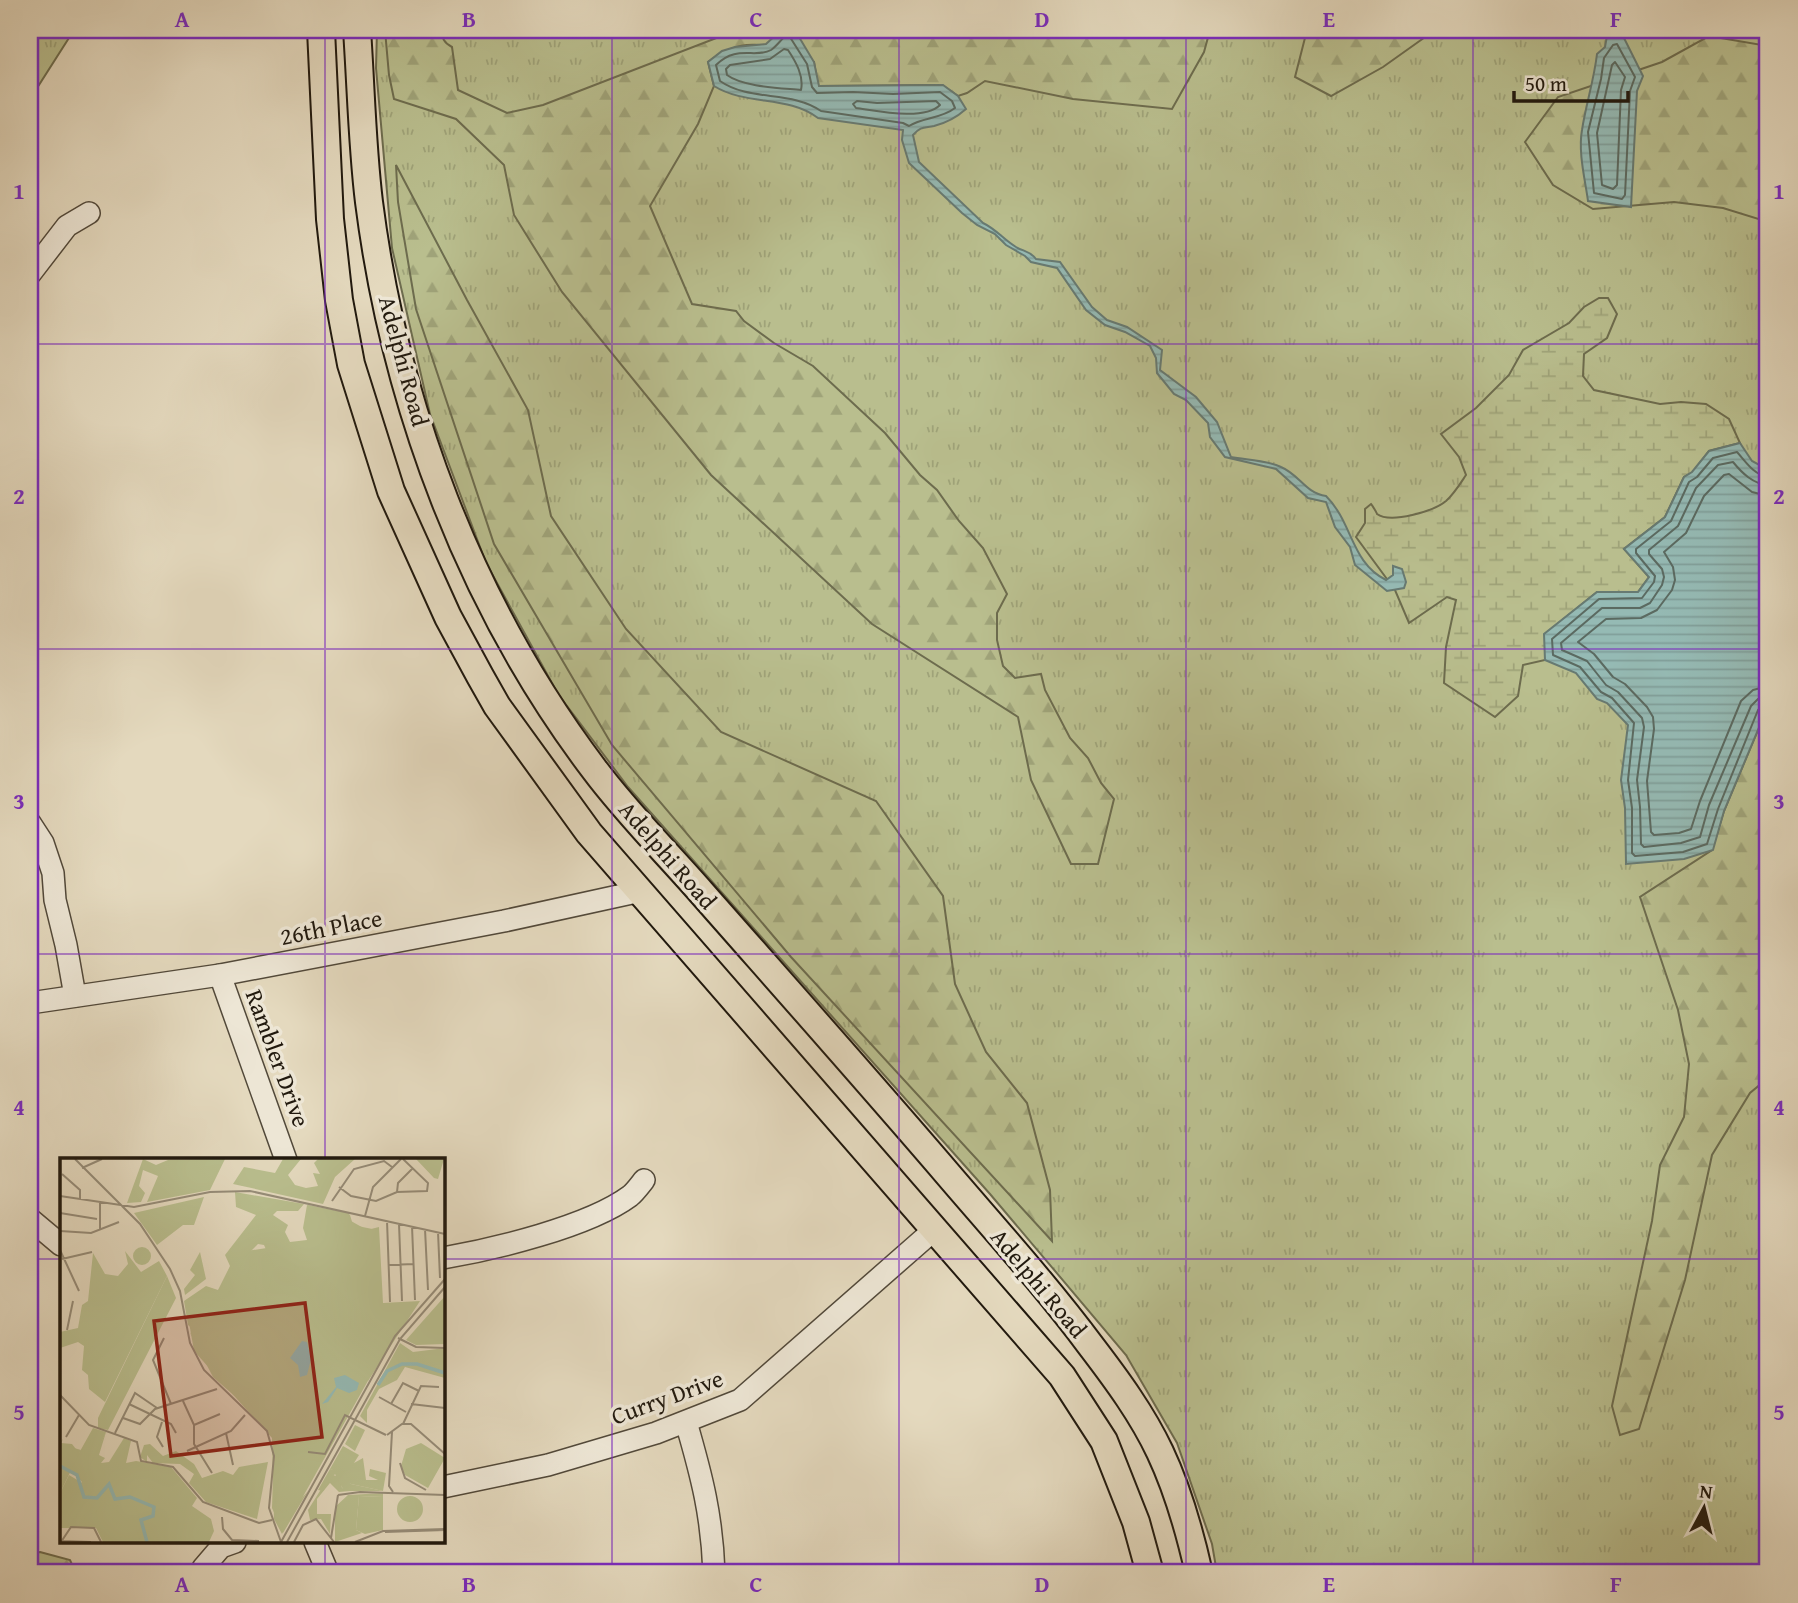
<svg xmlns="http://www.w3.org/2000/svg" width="1798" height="1603" viewBox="0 0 1798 1603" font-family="'Gentium Book Plus',serif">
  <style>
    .grass { fill: url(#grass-tufts); stroke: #6d6c4e; stroke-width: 2 }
    .forest { fill: url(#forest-firs); stroke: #6d6c4e; stroke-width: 2 }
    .wetland { fill: url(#wetland-marsh); stroke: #6d6c4e; stroke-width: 2 }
    .water { fill: url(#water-rules); stroke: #677a72; stroke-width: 2 }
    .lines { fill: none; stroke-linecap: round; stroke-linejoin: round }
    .shore { stroke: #5b6a61; stroke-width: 2 }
    .minor-casing { stroke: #52493a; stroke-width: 24 }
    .major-casing { stroke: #21190e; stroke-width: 30 }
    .minor { stroke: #ede6d5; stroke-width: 21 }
    .major { stroke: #e4d9be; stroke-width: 26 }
    .grid { fill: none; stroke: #7b2cbf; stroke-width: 2; stroke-opacity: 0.55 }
    .labels { text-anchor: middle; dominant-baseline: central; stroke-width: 7; stroke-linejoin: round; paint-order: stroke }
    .street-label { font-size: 24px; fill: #21190e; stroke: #ede6d5 }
    .inset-river { fill: none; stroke: #95bab4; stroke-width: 3.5 }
    .inset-road { fill: none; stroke: #968c78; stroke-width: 2 }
    .view { fill: #8f2418; fill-opacity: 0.15; stroke: #8f2418; stroke-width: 3.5 }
    .inset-edge { fill: none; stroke: #21190e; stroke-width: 3.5 }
    .neatline { fill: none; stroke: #7b2cbf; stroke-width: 2.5 }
    .grid-label { font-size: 23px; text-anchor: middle; font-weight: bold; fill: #7b2cbf }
  </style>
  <defs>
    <pattern id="grass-tufts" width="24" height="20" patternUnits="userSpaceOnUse" patternTransform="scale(1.75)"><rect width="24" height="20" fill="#b9be8e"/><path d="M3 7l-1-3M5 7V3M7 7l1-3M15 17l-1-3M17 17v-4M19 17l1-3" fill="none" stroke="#9fa379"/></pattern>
    <pattern id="forest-firs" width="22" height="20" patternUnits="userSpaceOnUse" patternTransform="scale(1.75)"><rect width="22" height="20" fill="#b9be8e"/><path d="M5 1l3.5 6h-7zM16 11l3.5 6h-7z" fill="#9fa379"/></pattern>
    <pattern id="wetland-marsh" width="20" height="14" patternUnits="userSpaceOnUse" patternTransform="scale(1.75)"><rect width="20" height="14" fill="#b9be8e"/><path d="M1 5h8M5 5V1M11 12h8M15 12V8" fill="none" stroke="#9fa379"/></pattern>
    <pattern id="water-rules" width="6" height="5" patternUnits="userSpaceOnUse" patternTransform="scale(1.75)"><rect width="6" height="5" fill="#95bab4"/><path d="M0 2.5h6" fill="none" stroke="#809f9a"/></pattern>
  </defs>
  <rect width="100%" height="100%" fill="#e4d9be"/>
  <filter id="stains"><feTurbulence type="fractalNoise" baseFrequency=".00286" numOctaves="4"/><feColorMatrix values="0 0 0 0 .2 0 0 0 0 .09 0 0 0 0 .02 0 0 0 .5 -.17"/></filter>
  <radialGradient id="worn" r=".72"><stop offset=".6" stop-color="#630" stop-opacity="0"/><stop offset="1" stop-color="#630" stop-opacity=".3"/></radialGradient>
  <g class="grass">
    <polygon points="30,30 74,30 30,99"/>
    <polygon points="377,30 1768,30 1768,1573 1217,1573 1212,1544 1177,1443 1126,1355 990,1194 628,787 558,694 486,563 430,414 392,248 376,68"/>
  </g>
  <g class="forest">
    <path d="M385 30H441C442 38 444 43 452 47L458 90 507 113 543 105 737 30H1210L1204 52 1172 109 1073 99 985 81 967 93 958 96 942 85 818 86 814 62C773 47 746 32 708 62L714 86 698 124 650 206 692 304 736 311 744 321 774 343 813 366 885 433 920 475 937 490 959 521 983 548 1007 594 997 613V640L1003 666 1015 678 1041 674 1045 690 1070 738 1088 758 1101 783 1114 799 1098 864H1071L1031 780 1018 717 872 624 711 475 562 292 514 215 504 165 456 119 394 99 389 75Z"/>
    <polygon points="1307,30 1435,30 1383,67 1331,96 1295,77"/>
    <polygon points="1709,36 1768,46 1768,222 1723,208 1674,202 1593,209 1553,185 1525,142 1558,97 1662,62"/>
    <polygon points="396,165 467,300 528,410 551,516 626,629 721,732 876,801 943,896 955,984 986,1052 1027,1103 1050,1190 1052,1241 791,957 612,745 494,544 416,309 398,202"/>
    <polygon points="1768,706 1768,1078 1750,1093 1712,1155 1685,1280 1639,1429 1620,1435 1612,1406 1652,1221 1660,1165 1684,1117 1689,1064 1678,1010 1640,897 1712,850 1724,811"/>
    <polygon points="40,1552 70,1560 76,1573 30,1573 30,1554"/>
  </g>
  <path class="wetland" d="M1599 298H1608L1617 314 1607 338 1584 354 1583 376 1594 390 1660 404 1681 402 1706 404 1729 419 1740 443 1709 451 1692 473 1684 477 1665 517 1624 549 1649 577 1638 592H1597L1545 634V660L1523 665 1518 696 1495 717 1444 683 1446 647 1456 600 1447 597 1409 623 1395 590 1356 537 1365 523V509L1371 504C1372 505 1377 513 1377 514 1391 524 1434 511 1446 501 1454 494 1460 484 1466 475L1459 457 1441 434 1476 408 1509 375 1523 350 1569 323 1584 307Z"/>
  <g class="water">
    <path d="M1608 30H1620L1643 76 1637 91 1631 207 1588 201C1585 179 1578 152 1582 130 1586 104 1594 80 1597 54L1605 47Z"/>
    <path d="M796 32 814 62 819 86 943 85 958 96 966 109C957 117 946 123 934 126 924 128 921 126 913 135L919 162 983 223C996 229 1004 240 1016 247 1025 252 1030 251 1036 259L1060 262 1092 307 1107 320 1127 327 1162 350 1160 370 1196 397 1217 422 1231 457C1247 460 1266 460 1281 467 1300 475 1305 493 1326 496 1353 523 1351 563 1386 580L1393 575V566L1402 569 1406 582 1404 588 1387 591 1355 565 1350 547 1335 527 1326 502 1308 498 1276 469 1225 457 1210 437 1208 423 1186 400 1174 394 1157 373 1156 358 1150 346 1125 332 1105 325 1086 310 1057 268 1031 262 1025 256 1006 245 995 234 977 225 962 213 909 163 902 140 903 130 818 118C788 95 746 106 714 86L708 62 722 51 735 47 766 44 778 33Z"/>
    <polygon points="1740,443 1752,461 1765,468 1768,556 1768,706 1724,811 1713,850 1684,859 1626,864 1625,808 1621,780 1628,725 1607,703 1597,699 1576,673 1545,660 1544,634 1597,592 1638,592 1649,577 1624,549 1665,517 1684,477 1692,472 1709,451"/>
  </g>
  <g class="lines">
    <g class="shore">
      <path d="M788 34 807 64 812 87 817 93 853 92 893 94 940 92 952 101 955 108C941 119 923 117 909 126L903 123 821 111C791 90 750 102 720 81L716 65C737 44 755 59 771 50 777 46 782 38 788 34Z"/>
      <polygon points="1617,44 1635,77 1630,91 1625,195 1622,199 1594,193 1588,132 1601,79 1604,58 1613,45"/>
      <path d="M784 49 788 50C796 62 804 76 801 90 781 88 743 87 727 75L726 69 730 65 770 59Z"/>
      <polygon points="1615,62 1625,77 1621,90 1617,185 1613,189 1602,185 1597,133 1612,65"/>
      <path d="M857 101 877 103 936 101 940 105C924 121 878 111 856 108L853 104Z"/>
      <path d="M1768 477C1754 475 1746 462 1737 452L1713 458 1697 477 1689 482 1671 521 1636 549V553L1655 576 1654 582 1642 598 1599 599 1552 639 1553 655 1580 667 1601 692 1612 698 1634 723 1628 780 1632 808V853L1635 856 1683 852 1707 844 1718 809 1758 710 1762 706 1768 705"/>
      <path d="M1768 485C1753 484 1742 473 1733 462L1718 465 1696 488 1678 526 1649 550V554L1662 569 1664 577 1662 585 1650 603 1640 608H1602L1561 643 1562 650 1587 661 1606 685 1618 692 1642 718 1644 727 1637 780 1640 807 1641 844 1644 847 1681 843 1700 837 1709 805 1751 706 1758 699 1768 696"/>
      <polyline points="1768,496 1752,492 1729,474 1724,475 1704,496 1686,533 1664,552 1673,567 1675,580 1672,590 1657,610 1641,618 1606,619 1578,642 1594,654 1613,677 1625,684 1647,707 1653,717 1654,729 1647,781 1651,832 1654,835 1679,833 1691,829 1700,801 1741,701 1753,690 1768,686"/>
    </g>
    <defs>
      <g id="minor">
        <polyline points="30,274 67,226 89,213"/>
        <polyline points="30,823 43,843 53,873 55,900 66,945 75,996"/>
        <polyline points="220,975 286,1160"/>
        <polyline points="30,1003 220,975 504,921 641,891"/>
        <polyline points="30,1219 61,1245"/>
        <path d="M443 1258C494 1249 588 1227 630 1196 635 1192 640 1185 644 1180"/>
        <path d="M686 1422C702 1477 712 1516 714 1573"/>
        <polyline points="443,1487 548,1465 656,1433 740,1400 935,1229"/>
        <polyline points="315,1542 328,1573"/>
        <polyline points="203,1568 221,1547 235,1542"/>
      </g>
      <g id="major">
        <polyline points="321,30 330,219 339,300 351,364 391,491 448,617 480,676 497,706 589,833 1062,1376 1104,1441 1136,1522 1150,1573"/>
        <path d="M357 30C361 87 362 145 369 202 395 405 470 605 594 769 626 812 665 851 701 892 781 983 861 1073 940 1165 991 1225 1044 1283 1091 1346 1117 1380 1142 1414 1160 1452 1178 1490 1190 1533 1199 1573"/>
      </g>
    </defs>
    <use href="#minor" class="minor-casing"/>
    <use href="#major" class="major-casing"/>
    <use href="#minor" class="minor"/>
    <use href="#major" class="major"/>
  </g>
  <path class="grid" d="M325 30V1160M612 30V1573M899 30V1573M1186 30V1573M1473 30V1573M30 344H1768M30 649H1768M30 954H1768M30 1259H61M443 1259H1768M325 1542V1573"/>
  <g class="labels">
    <g class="street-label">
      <text transform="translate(404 361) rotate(75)">Adelphi Road</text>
      <text transform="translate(668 855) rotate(49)">Adelphi Road</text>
      <text transform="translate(331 927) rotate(-11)">26th Place</text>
      <text transform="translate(278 1058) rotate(70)">Rambler Drive</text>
      <text transform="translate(1039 1283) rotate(50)">Adelphi Road</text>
      <text transform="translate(667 1397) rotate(-20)">Curry Drive</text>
    </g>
  </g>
  <g transform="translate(60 1158)">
    <rect width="385" height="385" fill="#e4d9be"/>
    <path d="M356 1H384L378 21 374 20ZM248 47 290 57 293 67 317 72 320 145 337 171 222 376 214 361 212 280 134 193 126 147 162 130 187 93 251 83ZM107 118 116 140 48 272 38 270V260ZM33 270 46 274 31 309 127 341 147 384H43L36 370H0V335L9 317 19 323V329L22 324 11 312 0 325V284L3 281 1 285 12 286 19 295ZM283 288 299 297 294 305 303 300 306 322H318L309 318 310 311 326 315 323 333 291 326 282 315 270 311ZM270 317 279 318 282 330 290 333 279 334 270 325 257 341V356H271L270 376 261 361 250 362 248 352ZM323 335V339L299 338 296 372 302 375 275 384V349L288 337Z" fill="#b9be8e"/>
    <path d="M83 1 96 7 108 2 165 1 150 32 87 44 98 18 83 12 79 28 85 35 81 44 67 45ZM223 1H241L228 17 235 27 246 30 258 28 253 15 260 16 254 5 258 1H295L275 19 263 46 173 26 184 9 215 15ZM175 34 244 46 238 53H217L213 57 228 67 225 74 230 84 247 82 243 70 247 47 289 55 291 63 307 72 319 69 323 145 360 143 308 223 304 219 308 207 300 211 295 194 288 190 293 143 307 133 306 102 277 56 258 64 264 84 258 86 259 93 253 89 239 91 234 114 241 107 250 121 207 157 204 150 214 109 204 87 198 86 185 99 168 137 133 157 138 167 182 148 189 110 197 104 194 160 156 159 151 174 182 199 195 224 128 167 124 143 146 128 158 132 170 108 165 97 196 57 176 49ZM144 39 134 67H123L97 87 74 55ZM274 65 292 113 287 134 284 131ZM65 93 81 114 99 103 107 118 45 244 29 231 28 217 22 212 24 188 18 184 0 190V174L18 170 22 147 28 143 33 95 45 116 58 118 68 106ZM140 94 146 121 125 137 124 131 135 117 130 112ZM263 132 268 147 258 150 255 159 266 165 277 162 275 190 279 196H286L288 209 278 205 271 188 251 165 230 164 224 159ZM385 138V186L356 187 346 182ZM129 173 153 209 183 229 195 256 153 219ZM247 184 274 204 252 237 245 267 247 235 241 222 251 201ZM340 185 353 194 385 190V220L345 209 337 222 319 231 307 252V265L300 258ZM295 267 305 272 295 293 285 286ZM46 274 39 297 45 300 41 305 49 304 64 280 71 283 66 305 76 303 111 309 137 340 132 348 151 361 154 373 149 384H106V378L99 377 96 384H80L76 370 79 354 75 349 41 347 35 355 3 363ZM214 284 222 311 214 334 217 349 223 355 233 350 248 333 223 375 212 350ZM0 286 21 292 0 335ZM90 286 103 298 116 293 134 306 142 320 163 313 173 317 179 309 208 304 197 361 146 344 129 325 134 316 120 306 93 305 87 297V304L80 299 84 287ZM270 311 285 314 291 326 323 333H284L275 316 263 333 258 332Z" fill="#b9be8e"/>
    <path d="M231 172 232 179 245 182 227 208 213 194Z" fill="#b9be8e"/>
    <path d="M73 98a9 9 0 1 1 18 0a9 9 0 1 1-18 0ZM361 285 385 300 368 330 345 317 341 308 346 291ZM337 351a13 13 0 1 1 26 0a13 13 0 1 1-26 0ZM299 338 323 339V372L305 376 296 372Z" fill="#b9be8e"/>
    <path d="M242 183 247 184 251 201 247 217 240 219 238 207 230 200ZM285 217 299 225 297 232 289 235 277 230 268 244 262 246 276 229 274 220Z" fill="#95bab4"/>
    <path class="inset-river" d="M318 227 327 213 342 206H357L385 215M0 308 17 317 24 339 37 340 49 326 55 341 70 339 94 349 93 358 81 362 87 384"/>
    <path class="inset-road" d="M15 1 80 66 110 111 120 133 130 185 144 212 207 273 214 298 209 350 221 384M22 10 42 1M2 16 20 32V41M279 29 291 38 316 43 337 34 367 33 368 25 343 1M337 34 338 25 353 10M0 38 74 49 150 34 190 33 385 76M272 43 294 11 324 3 332 9M0 55 37 61M305 58 313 29 341 1M327 63 330 144M339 66 342 143M352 68 355 142M365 71 368 132M40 72V44M0 73 31 75 59 64M378 74 380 120M0 92 19 133M2 101 32 94M328 107 354 106M7 172 13 143M104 180 93 202 111 246M338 180 356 189 385 190M0 237 29 267 77 284 81 303 113 309 143 344 199 365 212 362M319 239 346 254M123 243 134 267V286L152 315M69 246 111 266 116 275M331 246 343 225 359 233M351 246 385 250M63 260 80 266 95 251 157 231M102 264 97 279 103 289M343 266 361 228 379 229M134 267 160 256M332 274 329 328 333 334M55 275 75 235 97 250M166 275 173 307M327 277 342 266H351L385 296M6 279 19 257M127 293 171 273 185 257M248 294 265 296 285 257 326 277M340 305 345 320 366 332M278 337 300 334 385 337M162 359 163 371 172 382 199 383M325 374 385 372M271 380 278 337M2 383 31 384M1 384 11 369 34 370 41 384M221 384 335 178 385 121M227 384 340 181 385 129M234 384 243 367 256 361 274 384M295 384 323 373 385 371"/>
    <path class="view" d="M245 145 262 279 111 298 94 163Z"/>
    <rect width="385" height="385" class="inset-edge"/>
  </g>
  <rect width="1798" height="1603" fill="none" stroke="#e4d9be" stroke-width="77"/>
  <g transform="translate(1704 1508) rotate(7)" stroke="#ede6d5" stroke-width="5" paint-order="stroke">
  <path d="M0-5L12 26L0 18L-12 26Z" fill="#21190e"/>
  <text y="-10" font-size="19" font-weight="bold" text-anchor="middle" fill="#21190e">N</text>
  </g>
  <path d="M1514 91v10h114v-10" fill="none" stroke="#21190e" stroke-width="3.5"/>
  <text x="1525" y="91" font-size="21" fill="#21190e" stroke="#ede6d5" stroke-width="5" paint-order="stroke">50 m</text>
  <rect x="38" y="38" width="1721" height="1526" class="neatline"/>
  <g class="grid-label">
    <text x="182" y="27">A</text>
    <text x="469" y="27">B</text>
    <text x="756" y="27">C</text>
    <text x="1042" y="27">D</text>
    <text x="1329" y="27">E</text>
    <text x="1616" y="27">F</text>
    <text x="19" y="199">1</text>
    <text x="1779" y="199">1</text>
    <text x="19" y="504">2</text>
    <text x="1779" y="504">2</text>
    <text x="19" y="809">3</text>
    <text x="1779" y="809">3</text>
    <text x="19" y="1115">4</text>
    <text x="1779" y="1115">4</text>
    <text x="19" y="1420">5</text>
    <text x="1779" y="1420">5</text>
    <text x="182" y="1592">A</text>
    <text x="469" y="1592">B</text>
    <text x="756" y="1592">C</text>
    <text x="1042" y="1592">D</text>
    <text x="1329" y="1592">E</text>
    <text x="1616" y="1592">F</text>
  </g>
  <rect width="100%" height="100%" filter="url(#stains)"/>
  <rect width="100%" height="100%" fill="url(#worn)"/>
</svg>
